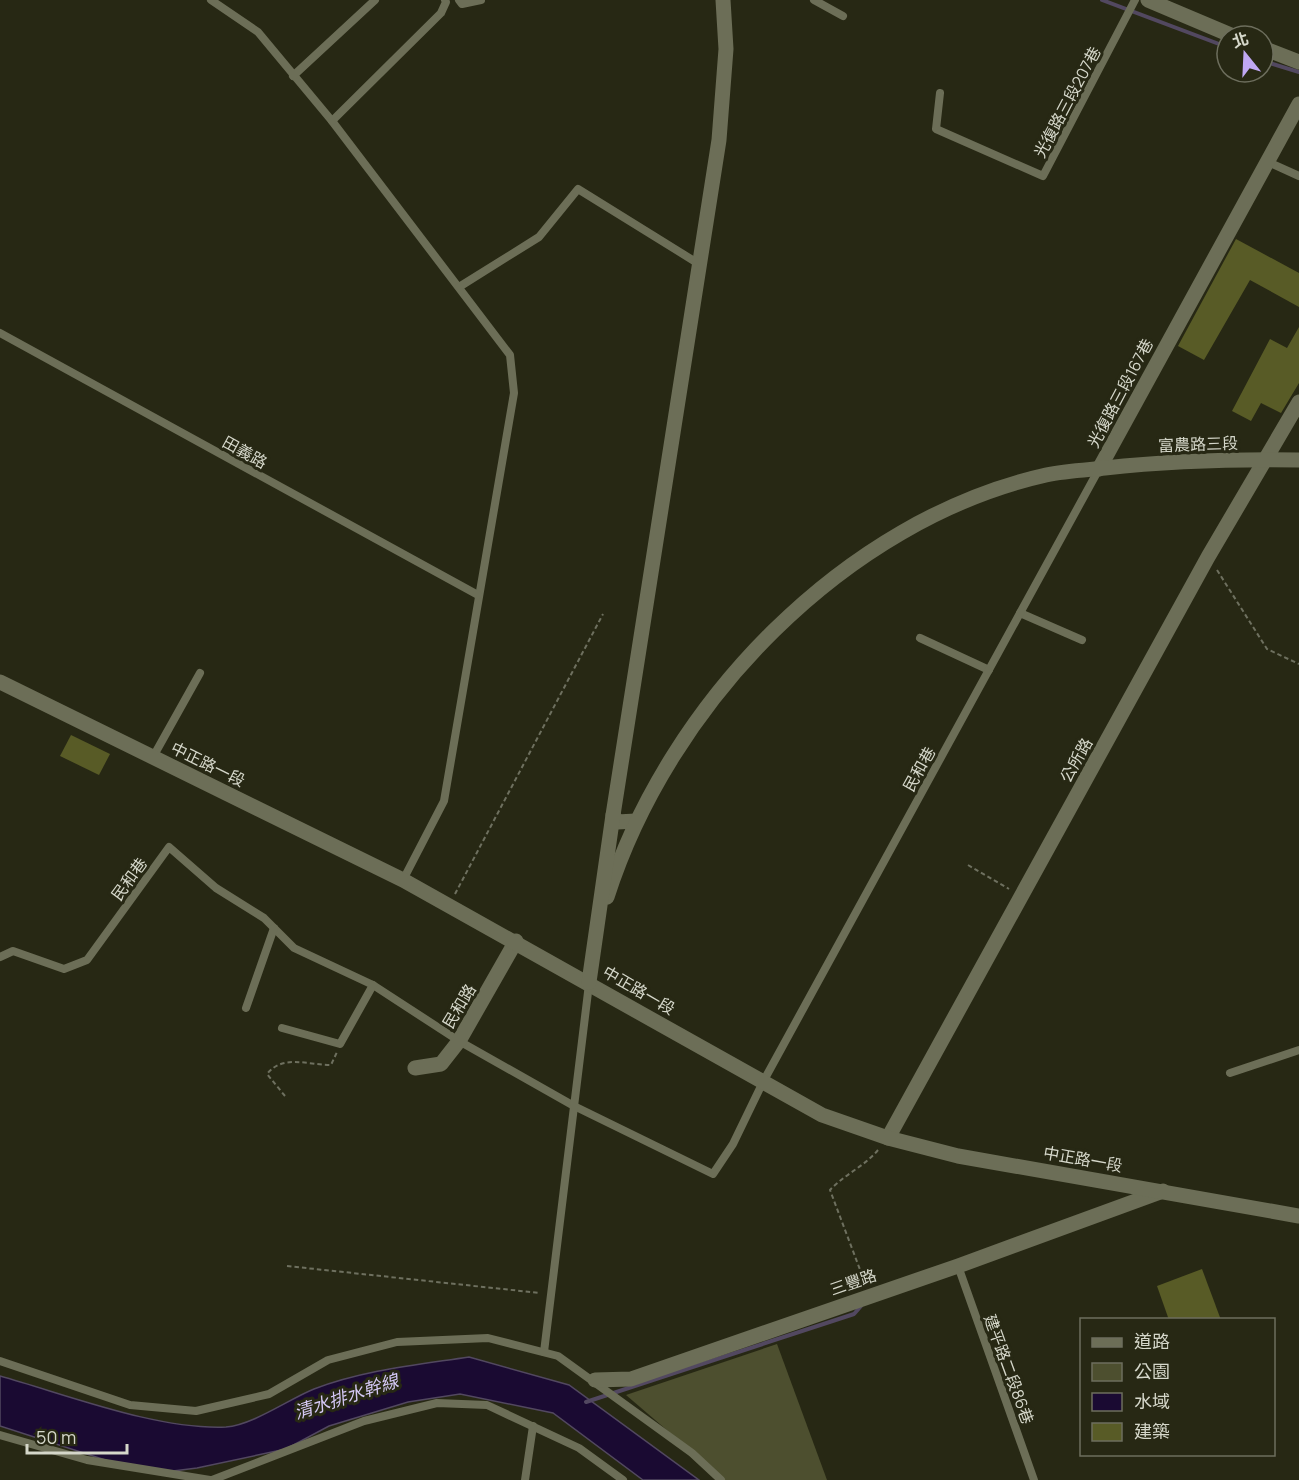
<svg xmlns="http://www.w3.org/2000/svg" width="1299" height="1480" viewBox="0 0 1299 1480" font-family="Manrope,'Noto Sans TC',sans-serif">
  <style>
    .green { fill: #4d4f2f }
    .water { fill: #1a0a32; stroke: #524860; stroke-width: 1.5 }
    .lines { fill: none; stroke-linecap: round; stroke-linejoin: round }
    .stream { stroke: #524860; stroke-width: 4 }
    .building { fill: #585b26 }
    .path { stroke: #6e705f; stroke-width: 2; stroke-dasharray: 4.5 3; stroke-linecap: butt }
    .lane { stroke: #6c6e57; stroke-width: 8 }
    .street { stroke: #6c6e57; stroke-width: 15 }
    .secondary { stroke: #6c6e57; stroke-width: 15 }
    .labels { text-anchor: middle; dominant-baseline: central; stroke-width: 6; stroke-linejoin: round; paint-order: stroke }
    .street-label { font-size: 16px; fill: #d5d7ca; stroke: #272814 }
    .water-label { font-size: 18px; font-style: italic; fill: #d4c8f4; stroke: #272814 }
  </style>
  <rect width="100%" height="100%" fill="#272814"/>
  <polygon class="green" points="777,1344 827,1480 725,1480 626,1395"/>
  <path class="water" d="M469 1357 569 1385 699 1480H643L553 1413 460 1394 408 1402 329 1426 286 1449 197 1468 165 1472 124 1466 0 1426V1376C68 1395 157 1430 226 1427 253 1425 289 1399 314 1389 364 1370 416 1365 469 1357Z"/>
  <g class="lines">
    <g class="stream">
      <polyline points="1102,0 1227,47"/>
      <polyline points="1263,61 1299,72"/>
      <polyline points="586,1402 854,1314 861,1306"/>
    </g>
  </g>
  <g class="building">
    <polygon points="1236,239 1299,273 1299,307 1250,280 1204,360 1178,346"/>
    <polygon points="1299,327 1299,383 1281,413 1261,403 1251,421 1232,411 1270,339 1287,348"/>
    <polygon points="71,735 110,754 99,775 60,756"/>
    <polygon points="1202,1269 1221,1320 1169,1320 1157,1286"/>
  </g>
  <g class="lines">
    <g class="path">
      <polyline points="1217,570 1267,649 1299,664"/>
      <polyline points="968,865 1009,889"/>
      <polyline points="455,894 603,614"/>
      <path d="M285 1096 267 1074C283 1054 307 1065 331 1065L337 1052"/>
      <polyline points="287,1266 540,1293"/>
      <path d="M865 1283 830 1190C845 1174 865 1166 878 1150"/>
    </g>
    <g class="lane">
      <polyline points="211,0 258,32 332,121 510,355 514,393 444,801 403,880"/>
      <polyline points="459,0 462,4 481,0"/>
      <polyline points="814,0 843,16"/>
      <polyline points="293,76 375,0"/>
      <polyline points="940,93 936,129 1043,176 1135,0"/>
      <polyline points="332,121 441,13 446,2 445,0"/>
      <polyline points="1266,161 1299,176"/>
      <polyline points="459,287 539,237 578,189 699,264"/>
      <polyline points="0,333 478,595"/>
      <polyline points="1020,613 1082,640"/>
      <polyline points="920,638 989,670"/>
      <polyline points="153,757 200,673"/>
      <polyline points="0,957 13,951 64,969 87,960 169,847 216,888 264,918 294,948 373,985 459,1041 574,1106 713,1174 733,1144 763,1082 1099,469"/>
      <polyline points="246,1008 274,928"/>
      <polyline points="282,1028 340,1044 373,985"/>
      <polyline points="1230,1073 1299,1050"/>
      <polyline points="958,1266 1034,1480"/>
      <polyline points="544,1352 589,984"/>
      <polyline points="0,1361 130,1405 196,1411 269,1394 328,1360 397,1342 488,1338 558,1356 692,1453 721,1480"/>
      <polyline points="0,1435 87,1460 210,1480"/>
      <polyline points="212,1480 364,1421 437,1403 487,1405 579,1448 623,1480"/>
      <polyline points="525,1480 533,1426"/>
    </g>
    <g class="street">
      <polyline points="1099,469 1299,104"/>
      <polyline points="613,815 617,822 636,821"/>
      <polyline points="415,1068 441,1064 459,1041 516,941"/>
      <polyline points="888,1138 1208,557 1299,402"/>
      <polyline points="595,1380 631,1379 958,1266 1163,1191"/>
    </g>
    <g class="secondary">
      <polyline points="1148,0 1233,36"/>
      <polyline points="1263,48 1299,62"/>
      <polyline points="0,682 403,880 822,1115 888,1138 958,1156 1299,1216"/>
      <path d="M607 897C669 703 845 520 1046 475 1065 471 1085 470 1105 468 1169 461 1234 459 1299 460"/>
      <polyline points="589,982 613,815 719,140 726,49 723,0"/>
    </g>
  </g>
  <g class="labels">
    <g class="street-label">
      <text transform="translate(1067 102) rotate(-62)">光復路三段207巷</text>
      <text transform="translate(1120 393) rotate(-62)">光復路三段167巷</text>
      <text transform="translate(1198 444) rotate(-2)">富農路三段</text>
      <text transform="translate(245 452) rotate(29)">田義路</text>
      <text transform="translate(1076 760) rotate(-61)">公所路</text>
      <text transform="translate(208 764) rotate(26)">中正路一段</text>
      <text transform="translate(919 769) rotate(-61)">民和巷</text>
      <text transform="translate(129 879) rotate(-54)">民和巷</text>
      <text transform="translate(639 990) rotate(30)">中正路一段</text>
      <text transform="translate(459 1006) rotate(-59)">民和路</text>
      <text transform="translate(1083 1159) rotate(10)">中正路一段</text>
      <text transform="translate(853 1282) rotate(-19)">三豐路</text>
      <text transform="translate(1009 1369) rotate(70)">建平路二段86巷</text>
    </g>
    <g class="water-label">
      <text transform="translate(346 1396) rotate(-18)">清水排水幹線</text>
    </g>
  </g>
  <rect x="1080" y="1318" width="195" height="138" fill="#272814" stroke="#6d6e5d" stroke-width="1.5"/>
  <rect x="1092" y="1338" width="30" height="9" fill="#6c6e57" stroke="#6d6e5d" stroke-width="1.5"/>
  <text x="1134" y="1348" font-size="18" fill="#d5d7ca">道路</text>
  <rect x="1092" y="1363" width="30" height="18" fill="#4d4f2f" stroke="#6d6e5d" stroke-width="1.5"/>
  <text x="1134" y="1378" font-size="18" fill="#d5d7ca">公園</text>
  <rect x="1092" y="1393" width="30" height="18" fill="#1a0a32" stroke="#6d6e5d" stroke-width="1.5"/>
  <text x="1134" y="1408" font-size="18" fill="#d5d7ca">水域</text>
  <rect x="1092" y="1423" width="30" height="18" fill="#585b26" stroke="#6d6e5d" stroke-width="1.5"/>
  <text x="1134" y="1438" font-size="18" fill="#d5d7ca">建築</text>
  <g transform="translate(1245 54) rotate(342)"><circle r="28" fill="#272814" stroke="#6d6e5d" stroke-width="1.5"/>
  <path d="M0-4.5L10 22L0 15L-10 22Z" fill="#c0a8f4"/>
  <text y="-9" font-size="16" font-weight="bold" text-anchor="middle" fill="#d5d7ca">北</text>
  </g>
  <path d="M27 1444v9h100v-9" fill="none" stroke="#d5d7ca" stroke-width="3"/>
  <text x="36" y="1444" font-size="18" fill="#d5d7ca" stroke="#272814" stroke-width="4.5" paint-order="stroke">50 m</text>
</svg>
